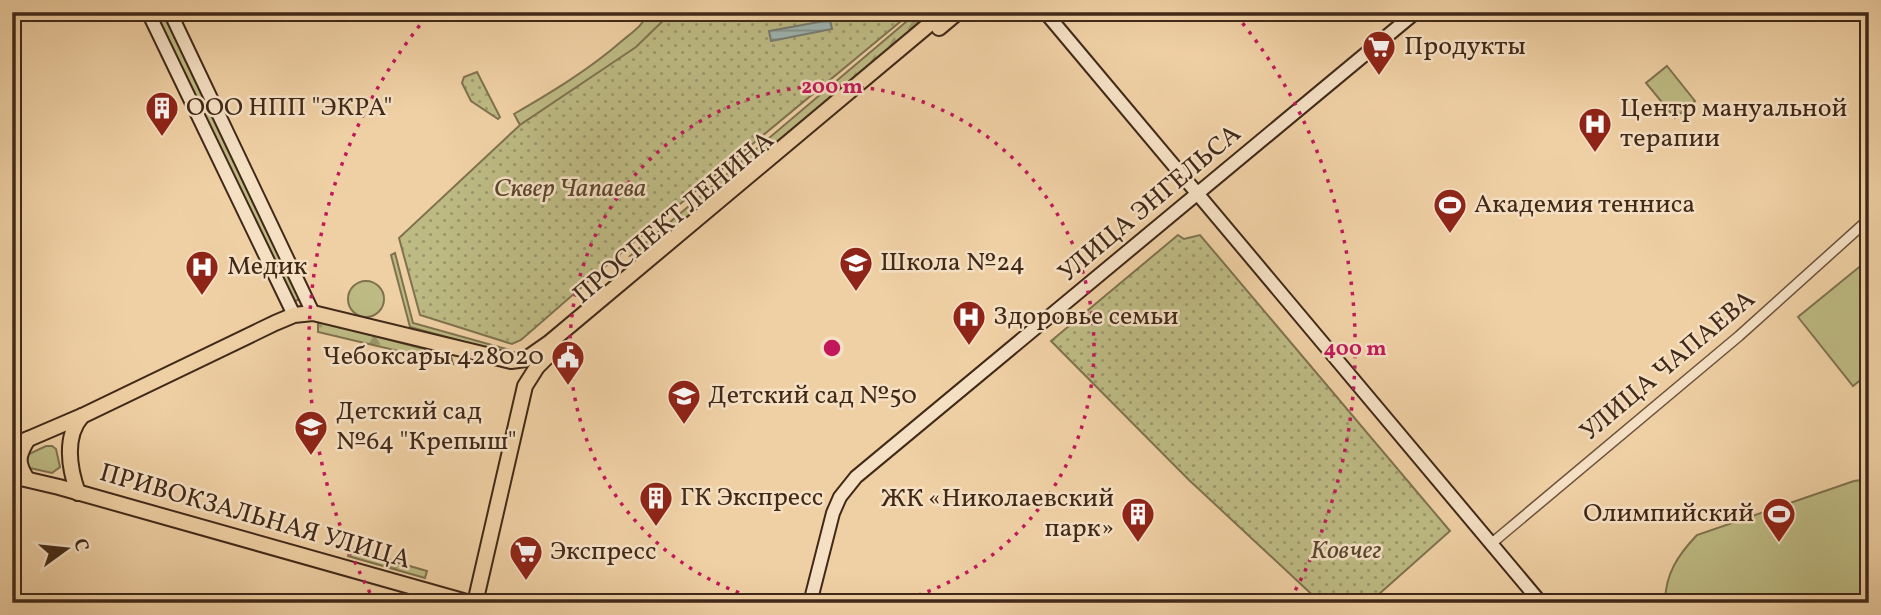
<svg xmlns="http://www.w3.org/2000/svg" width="1881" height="615" viewBox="0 0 1881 615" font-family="Vollkorn,serif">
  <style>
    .green { fill: #bdba83; stroke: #7f724e; stroke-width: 2 }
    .forest { fill: url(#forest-firs); stroke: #7f724e; stroke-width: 2 }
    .park { fill: url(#park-dots); stroke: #7f724e; stroke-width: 2 }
    .water { fill: url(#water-rules); stroke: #787c73; stroke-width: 2 }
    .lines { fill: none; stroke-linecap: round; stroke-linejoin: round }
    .street-casing { stroke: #6c533b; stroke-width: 12 }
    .secondary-casing { stroke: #412918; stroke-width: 16 }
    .primary-casing { stroke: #412918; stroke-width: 18 }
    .street { stroke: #f5e0c4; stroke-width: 9 }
    .secondary { stroke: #f5e0c4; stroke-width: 12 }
    .primary { stroke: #efd0a4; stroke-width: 14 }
    .ring { fill: none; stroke: #c2185b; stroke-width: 3.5; stroke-dasharray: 3.5 7 }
    .labels { text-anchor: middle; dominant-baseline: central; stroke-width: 5; stroke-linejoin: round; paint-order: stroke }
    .poi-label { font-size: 26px; fill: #412918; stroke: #f5e0c4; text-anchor: start }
    .park-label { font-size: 26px; font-style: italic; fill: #5a462d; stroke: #f5e0c4 }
    .street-label { font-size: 26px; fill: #412918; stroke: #f5e0c4 }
    .centre { fill: #c2185b; stroke: #f5e0c4; stroke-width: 3.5 }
    .ring-label { font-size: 21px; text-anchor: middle; font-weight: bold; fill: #c2185b; stroke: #f5e0c4; stroke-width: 5; stroke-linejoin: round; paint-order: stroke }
  </style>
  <defs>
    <pattern id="forest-firs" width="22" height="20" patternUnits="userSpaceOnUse" patternTransform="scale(1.75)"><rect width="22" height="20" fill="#bdba83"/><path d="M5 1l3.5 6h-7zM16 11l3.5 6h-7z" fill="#9b976a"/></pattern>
    <pattern id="park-dots" width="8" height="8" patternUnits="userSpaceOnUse" patternTransform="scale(1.75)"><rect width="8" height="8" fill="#bdba83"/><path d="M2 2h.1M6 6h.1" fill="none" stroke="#9b976a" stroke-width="1.8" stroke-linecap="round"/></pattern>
    <pattern id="water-rules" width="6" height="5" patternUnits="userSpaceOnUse" patternTransform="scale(1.75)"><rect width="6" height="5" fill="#9db4b0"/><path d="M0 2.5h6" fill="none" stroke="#82928e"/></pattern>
  </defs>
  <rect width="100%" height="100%" fill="#efd0a4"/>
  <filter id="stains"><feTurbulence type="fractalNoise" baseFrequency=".00286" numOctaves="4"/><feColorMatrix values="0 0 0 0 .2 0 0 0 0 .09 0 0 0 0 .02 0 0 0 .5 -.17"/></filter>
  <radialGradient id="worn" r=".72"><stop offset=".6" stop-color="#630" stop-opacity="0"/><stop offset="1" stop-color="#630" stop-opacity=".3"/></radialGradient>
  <g class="green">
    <polygon points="151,12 165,12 301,299 292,302"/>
    <path d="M649 12H720L664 46 636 48 520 125 514 114C552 92 590 69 623 40 634 31 643 25 649 12Z"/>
    <polygon points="1667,66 1695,101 1675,118 1646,83"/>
    <polygon points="395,253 413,323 510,350 509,354 410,327 391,255"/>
    <polygon points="1869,259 1869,373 1853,386 1798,317"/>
    <circle cx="366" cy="299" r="18"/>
    <path d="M46 446H52L56 449 60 467 52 473 30 468C26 463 26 460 29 454Z"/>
    <path d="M1869 479V603H1665C1665 574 1678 555 1697 535L1854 481Z"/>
  </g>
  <g class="forest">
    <polygon points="913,16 919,25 641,259 630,256"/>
    <polygon points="318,321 451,356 453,364 318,332"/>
    <polygon points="350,549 427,571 425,578 348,556"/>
  </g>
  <g class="park">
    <polygon points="672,12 912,12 622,252 521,340 512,344 420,315 399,238 520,125 636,47"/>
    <polygon points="477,72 500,117 498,119 471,101 462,83 464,77"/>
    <polygon points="1178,235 1184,239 1200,235 1450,531 1369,603 1321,603 1189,480 1051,341"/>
  </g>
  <polygon class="water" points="830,20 832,29 771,41 769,31"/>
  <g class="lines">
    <defs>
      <polyline id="street" points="1492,543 1739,336 1869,219"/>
      <g id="secondary">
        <polyline points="148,12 294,315"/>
        <polyline points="170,12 313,313"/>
        <polyline points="1045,12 1541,603"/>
        <polyline points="810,603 833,513 840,497 856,477 1416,12"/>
      </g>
      <g id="primary">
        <polyline points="939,28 958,12"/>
        <polyline points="12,446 82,416 275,323 294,315 313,313 511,361 526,359 549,343 944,12"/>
        <polyline points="12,476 59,487 470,603"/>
        <path d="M27 479C16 462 18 455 28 439"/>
        <path d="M78 493C69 468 64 436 82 416"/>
        <polyline points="475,603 525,386 537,367 556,348"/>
      </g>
    </defs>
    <use href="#street" class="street-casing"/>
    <use href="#secondary" class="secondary-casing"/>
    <use href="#primary" class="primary-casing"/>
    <use href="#street" class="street"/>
    <use href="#secondary" class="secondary"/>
    <use href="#primary" class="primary"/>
  </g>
  <g class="ring">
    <path d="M769 602A262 262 0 1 1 895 602"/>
    <path d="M375 602A523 523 0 0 1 428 15M1236 15A523 523 0 0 1 1289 602"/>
  </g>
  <defs>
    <symbol id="supermarket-pin" viewBox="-11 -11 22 30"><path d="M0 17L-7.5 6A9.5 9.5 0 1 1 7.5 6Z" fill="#8f2418" stroke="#f5e0c4"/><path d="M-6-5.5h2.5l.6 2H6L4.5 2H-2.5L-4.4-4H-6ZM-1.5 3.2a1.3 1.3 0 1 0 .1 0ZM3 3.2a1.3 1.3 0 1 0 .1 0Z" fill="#fff"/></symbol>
    <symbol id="building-pin" viewBox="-11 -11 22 30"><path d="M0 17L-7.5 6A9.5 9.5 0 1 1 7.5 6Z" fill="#8f2418" stroke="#f5e0c4"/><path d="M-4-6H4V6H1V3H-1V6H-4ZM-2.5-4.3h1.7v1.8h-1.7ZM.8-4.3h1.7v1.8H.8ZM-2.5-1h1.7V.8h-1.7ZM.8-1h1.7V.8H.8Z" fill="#fff"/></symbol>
    <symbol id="hospital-pin" viewBox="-11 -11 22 30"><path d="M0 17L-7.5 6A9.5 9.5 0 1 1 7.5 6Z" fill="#8f2418" stroke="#f5e0c4"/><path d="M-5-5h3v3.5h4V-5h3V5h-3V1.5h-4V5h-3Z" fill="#fff"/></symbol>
    <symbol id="stadium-pin" viewBox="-11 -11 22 30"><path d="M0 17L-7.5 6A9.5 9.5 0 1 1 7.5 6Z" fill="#8f2418" stroke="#f5e0c4"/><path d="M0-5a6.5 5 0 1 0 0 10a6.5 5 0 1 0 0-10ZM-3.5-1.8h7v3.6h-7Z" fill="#fff"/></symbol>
    <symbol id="school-pin" viewBox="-11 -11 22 30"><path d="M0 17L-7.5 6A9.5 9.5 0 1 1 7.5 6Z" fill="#8f2418" stroke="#f5e0c4"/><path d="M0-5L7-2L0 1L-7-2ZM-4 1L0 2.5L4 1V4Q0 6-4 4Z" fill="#fff"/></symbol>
    <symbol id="civic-pin" viewBox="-11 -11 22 30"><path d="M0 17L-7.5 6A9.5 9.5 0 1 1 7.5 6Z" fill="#8f2418" stroke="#f5e0c4"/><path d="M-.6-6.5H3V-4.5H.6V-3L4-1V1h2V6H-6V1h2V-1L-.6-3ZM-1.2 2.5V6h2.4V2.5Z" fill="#fff"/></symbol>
  </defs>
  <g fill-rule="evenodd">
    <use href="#supermarket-pin" x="1360" y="28" width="38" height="52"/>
    <use href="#building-pin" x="143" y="89" width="38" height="52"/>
    <use href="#hospital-pin" x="1576" y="105" width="38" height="52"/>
    <use href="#stadium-pin" x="1431" y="186" width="38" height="52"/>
    <use href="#school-pin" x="837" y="244" width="38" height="52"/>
    <use href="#hospital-pin" x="183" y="248" width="38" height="52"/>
    <use href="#hospital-pin" x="950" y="298" width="38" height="52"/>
    <use href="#civic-pin" x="549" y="338" width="38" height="52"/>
    <use href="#school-pin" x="665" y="377" width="38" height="52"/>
    <use href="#school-pin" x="292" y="408" width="38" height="52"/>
    <use href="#building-pin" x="637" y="479" width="38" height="52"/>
    <use href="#building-pin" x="1119" y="495" width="38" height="52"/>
    <use href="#stadium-pin" x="1760" y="495" width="38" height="52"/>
    <use href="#supermarket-pin" x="507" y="533" width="38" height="52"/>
  </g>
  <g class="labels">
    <g class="poi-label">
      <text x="1404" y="47">Продукты</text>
      <text x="186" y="108">ООО НПП "ЭКРА"</text>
      <text x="1620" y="109">Центр мануальной<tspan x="1620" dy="30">терапии</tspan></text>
      <text x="1474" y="205">Академия тенниса</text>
      <text x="880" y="263">Школа №24</text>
      <text x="227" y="267">Медик</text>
      <text x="993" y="317">Здоровье семьи</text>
      <text x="544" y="357" text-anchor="end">Чебоксары 428020</text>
      <text x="708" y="396">Детский сад №50</text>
      <text x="336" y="412">Детский сад<tspan x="336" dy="30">№64 "Крепыш"</tspan></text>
      <text x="680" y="498">ГК Экспресс</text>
      <text x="1114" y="499" text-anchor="end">ЖК «Николаевский<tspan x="1114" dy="30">парк»</tspan></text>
      <text x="1754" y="514" text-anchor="end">Олимпийский</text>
      <text x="550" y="552">Экспресс</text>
    </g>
    <g class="park-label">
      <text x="570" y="189">Сквер Чапаева</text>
      <text x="1346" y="551">Ковчег</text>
    </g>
    <g class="street-label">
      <text transform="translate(1150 204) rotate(-40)">УЛИЦА ЭНГЕЛЬСА</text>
      <text transform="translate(674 218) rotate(-40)">ПРОСПЕКТ ЛЕНИНА</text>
      <text transform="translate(1668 366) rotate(-40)">УЛИЦА ЧАПАЕВА</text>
      <text transform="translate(255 517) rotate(16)">ПРИВОКЗАЛЬНАЯ УЛИЦА</text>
    </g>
  </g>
  <circle cx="832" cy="348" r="10" class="centre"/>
  <g class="ring-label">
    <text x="832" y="93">200 m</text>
    <text x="1355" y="355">400 m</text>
  </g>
  <rect width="1881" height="615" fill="none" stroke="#efd0a4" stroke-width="42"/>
  <rect x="14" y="14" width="1853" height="587" fill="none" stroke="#412918" stroke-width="3.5"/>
  <rect x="21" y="21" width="1839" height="573" fill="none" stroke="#412918" stroke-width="2"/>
  <g transform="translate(66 549) rotate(75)" stroke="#f5e0c4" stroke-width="5" paint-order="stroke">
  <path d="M0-5L12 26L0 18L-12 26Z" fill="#412918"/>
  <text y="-10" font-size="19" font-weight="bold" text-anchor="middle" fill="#412918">С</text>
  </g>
  <rect width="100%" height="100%" filter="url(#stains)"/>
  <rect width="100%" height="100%" fill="url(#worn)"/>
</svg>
